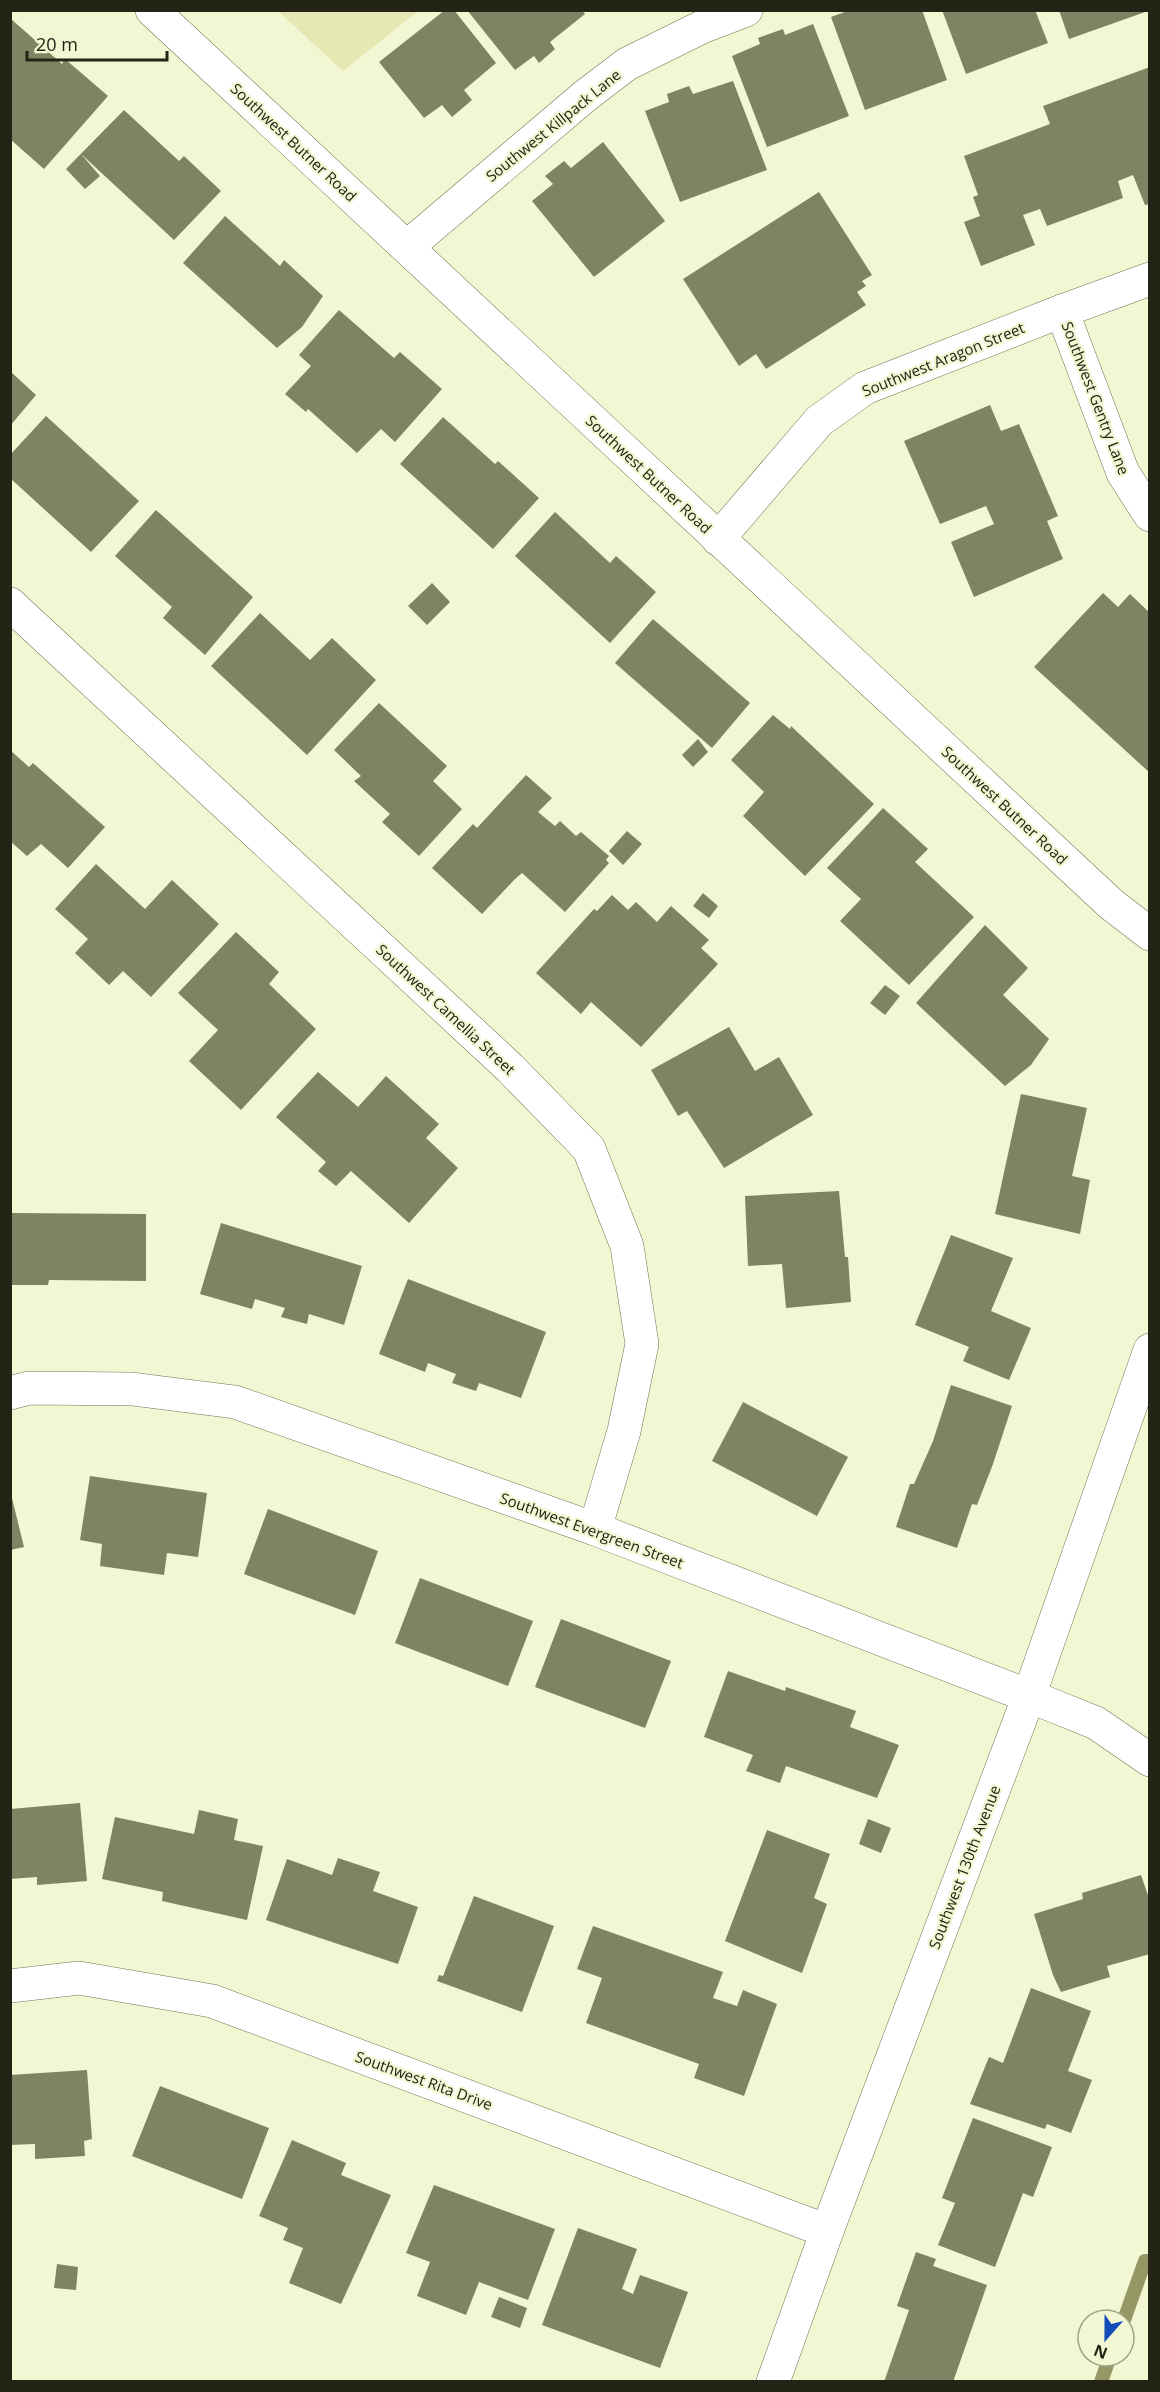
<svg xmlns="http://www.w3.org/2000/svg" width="1160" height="2392" viewBox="0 0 1160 2392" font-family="'Open Sans',sans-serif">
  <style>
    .green { fill: #e4e8b3 }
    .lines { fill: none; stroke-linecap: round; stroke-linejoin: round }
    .stream { stroke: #949864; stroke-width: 14 }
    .building { fill: #808362 }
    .minor-casing { stroke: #717353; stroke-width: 34 }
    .minor { stroke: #fff; stroke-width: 33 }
    .labels { text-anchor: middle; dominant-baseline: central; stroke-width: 4.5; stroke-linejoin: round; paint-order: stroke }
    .street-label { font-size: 15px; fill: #232416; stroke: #f3f6d2 }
  </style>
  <rect width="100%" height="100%" fill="#f3f6d2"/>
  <polygon class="green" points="278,11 418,11 343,71"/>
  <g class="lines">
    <g class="stream">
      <polyline points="1124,2320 1145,2261 1150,2261"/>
      <polyline points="1101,2382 1110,2356"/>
    </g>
  </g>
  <g class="building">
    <polygon points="445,10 454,10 496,63 464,90 472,100 452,117 442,105 424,118 379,62"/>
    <polygon points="467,10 582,10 585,14 550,42 555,49 539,63 534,56 515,70"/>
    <polygon points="850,10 922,10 947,80 865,110 831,17"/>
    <polygon points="942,10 1035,10 1048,43 966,74"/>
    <polygon points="1059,10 1148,10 1148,11 1069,39"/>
    <polygon points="10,18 62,64 65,59 108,96 44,169 10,139"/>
    <polygon points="813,24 849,116 767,147 732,56 760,44 758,38 783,29 785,35"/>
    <polygon points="1150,67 1150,204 1145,205 1133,175 1118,181 1123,198 1047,226 1040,209 1023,215 1035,245 981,266 964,222 980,216 973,197 978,195 964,156 1050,124 1043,106"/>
    <polygon points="733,81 767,170 680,202 645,111 669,102 667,94 689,86 693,94"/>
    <polygon points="124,110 179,161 184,156 221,191 174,240 81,154 100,176 85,189 66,169"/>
    <polygon points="603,142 665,221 594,277 532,201 553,184 545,176 564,161 571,168"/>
    <polygon points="819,192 872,275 862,281 866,286 857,292 866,305 766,369 756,354 739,366 683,279"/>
    <polygon points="225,216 280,266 284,260 323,296 302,327 277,348 183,263"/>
    <polygon points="339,310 394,358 400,352 442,389 395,442 381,429 357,453 308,409 306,412 285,394 311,366 299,355"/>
    <polygon points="10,371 36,395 10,426"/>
    <polygon points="990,405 1001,431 1019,424 1058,516 1047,521 1063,559 974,597 951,542 994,524 986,506 940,524 904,441"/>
    <polygon points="46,416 139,501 91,552 10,478 10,455"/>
    <polygon points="443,417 495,464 498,461 539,498 493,549 400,464"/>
    <polygon points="156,510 253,597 205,655 163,618 172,607 115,556"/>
    <polygon points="555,512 610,563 616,556 656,592 610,643 515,556"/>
    <polygon points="432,583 450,602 427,625 408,606"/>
    <polygon points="1103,593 1118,607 1130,594 1150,613 1150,773 1034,667"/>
    <polygon points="260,613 310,660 332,638 376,680 307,755 211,666"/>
    <polygon points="653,619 750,703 712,748 615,663"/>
    <polygon points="379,703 447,766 433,781 462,809 419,856 382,822 390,814 354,781 361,776 334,750"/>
    <polygon points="773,715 790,729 791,726 874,804 805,876 743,816 764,792 731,760"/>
    <polygon points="698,739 708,752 693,767 682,755"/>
    <polygon points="10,750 29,767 33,763 105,827 68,868 41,844 27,856 10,841"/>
    <polygon points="526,775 552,798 538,812 555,826 560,821 576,836 581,832 609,856 606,860 609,863 565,912 522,873 514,880 482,914 432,868 473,824 477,828"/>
    <polygon points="883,808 928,849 915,862 974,917 909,985 840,921 861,899 827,868"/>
    <polygon points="627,831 642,844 623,865 609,851"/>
    <polygon points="96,864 145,909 172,880 219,924 151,997 123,971 109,985 75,953 88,939 55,909"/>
    <polygon points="703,893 718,906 709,918 693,906"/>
    <polygon points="612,895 628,910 636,902 657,922 671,906 709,940 701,948 718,964 641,1047 591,1002 581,1014 536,973 594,909 597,911"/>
    <polygon points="985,925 1028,968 1003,995 1049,1039 1031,1065 1005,1086 916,1003"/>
    <polygon points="236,932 279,972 269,984 316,1029 241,1110 189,1061 218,1030 178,993"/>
    <polygon points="885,985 900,996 885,1015 870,1003"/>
    <polygon points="729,1027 755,1071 779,1057 813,1115 724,1168 687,1111 678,1116 651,1070"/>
    <polygon points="318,1072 358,1107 386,1076 439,1124 426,1138 458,1168 409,1223 351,1171 336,1186 318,1171 326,1162 276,1117"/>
    <polygon points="1021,1094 1087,1108 1072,1176 1090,1180 1080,1234 995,1214"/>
    <polygon points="839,1191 845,1257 848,1257 851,1302 786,1308 782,1264 748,1266 745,1196"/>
    <polygon points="10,1213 146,1214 146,1281 49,1280 48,1285 10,1285"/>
    <polygon points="221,1223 362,1266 344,1325 309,1314 307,1324 281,1317 285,1308 255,1299 252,1309 200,1294"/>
    <polygon points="951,1235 1013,1258 991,1311 1031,1328 1009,1380 963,1361 969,1347 915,1325"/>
    <polygon points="408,1279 546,1332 521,1398 479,1383 476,1391 452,1383 456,1374 428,1363 425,1372 379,1354"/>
    <polygon points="951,1385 1012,1406 993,1464 977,1505 972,1504 957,1548 896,1527 910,1484 914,1484 933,1441"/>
    <polygon points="743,1402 848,1457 817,1516 712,1461"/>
    <polygon points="90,1476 207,1493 198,1557 167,1553 164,1575 100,1566 102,1544 80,1540"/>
    <polygon points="10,1490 24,1547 10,1550"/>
    <polygon points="268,1509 378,1551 355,1615 244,1574"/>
    <polygon points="420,1578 533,1621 508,1686 395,1643"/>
    <polygon points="561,1619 671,1661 645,1728 535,1687"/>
    <polygon points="728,1671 785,1691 786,1687 856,1711 850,1727 899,1745 877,1798 786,1766 780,1783 746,1771 753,1755 704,1737"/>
    <polygon points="80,1803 87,1881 37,1885 37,1877 10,1879 10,1809"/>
    <polygon points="199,1810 238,1819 234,1840 263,1846 247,1920 162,1901 163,1892 102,1879 115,1817 194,1834"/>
    <polygon points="868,1819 891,1828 881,1853 859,1844"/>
    <polygon points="767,1830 830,1854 814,1898 827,1904 802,1973 725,1941"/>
    <polygon points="338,1858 380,1872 373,1891 418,1907 398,1964 266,1920 287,1859 332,1875"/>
    <polygon points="1141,1875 1150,1901 1150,1954 1107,1966 1110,1977 1061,1992 1053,1975 1034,1914 1083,1899 1082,1893"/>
    <polygon points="474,1896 554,1926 522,2012 437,1981 439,1975 443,1976"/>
    <polygon points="593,1926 723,1972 713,1998 737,2006 743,1990 777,2004 744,2096 694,2078 699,2064 586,2023 602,1978 577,1969"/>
    <polygon points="1031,1988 1091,2011 1068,2071 1092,2080 1071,2133 1047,2124 1045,2129 970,2104 989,2057 1003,2063"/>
    <polygon points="87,2070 92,2139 84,2141 85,2156 35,2159 35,2144 10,2145 10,2075"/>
    <polygon points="160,2086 269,2128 242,2199 132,2156"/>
    <polygon points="973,2118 1052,2147 1033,2197 1023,2193 995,2267 938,2245 955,2203 942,2198"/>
    <polygon points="292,2140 346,2163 341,2175 391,2195 341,2304 289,2283 303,2248 283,2240 288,2228 259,2216"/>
    <polygon points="434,2185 555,2229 528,2300 479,2282 466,2315 417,2296 430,2262 406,2253"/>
    <polygon points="578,2228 637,2249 622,2289 633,2294 640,2275 688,2292 660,2368 542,2325"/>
    <polygon points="916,2252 936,2259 933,2266 987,2285 953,2382 884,2382 909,2310 897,2306"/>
    <polygon points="57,2264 78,2267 76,2290 54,2288"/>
    <polygon points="499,2297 527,2308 520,2328 491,2317"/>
  </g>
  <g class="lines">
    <defs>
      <g id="minor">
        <polyline points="152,10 1111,904 1150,934"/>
        <polyline points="407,247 585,96 627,64 704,26 746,10"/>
        <polyline points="1062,311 1123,473 1150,515"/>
        <polyline points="718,539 819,421 865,388 1062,311 1150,279"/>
        <polyline points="10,604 510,1068 589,1149 627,1246 642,1344 624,1431 595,1529"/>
        <polyline points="10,1393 29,1388 132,1389 235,1402 595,1529 1029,1696 1096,1723 1150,1760"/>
        <polyline points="10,1986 79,1978 212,2001 827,2231"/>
        <polyline points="773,2382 827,2231 1029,1696 1150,1350"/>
      </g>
    </defs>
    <use href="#minor" class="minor-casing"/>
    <use href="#minor" class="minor"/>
  </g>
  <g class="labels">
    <g class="street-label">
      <text transform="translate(553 125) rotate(-39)">Southwest Killpack Lane</text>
      <text transform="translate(294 142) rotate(43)">Southwest Butner Road</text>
      <text transform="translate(943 359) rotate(-22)">Southwest Aragon Street</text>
      <text transform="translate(1096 398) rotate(69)">Southwest Gentry Lane</text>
      <text transform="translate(649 474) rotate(43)">Southwest Butner Road</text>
      <text transform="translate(1005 805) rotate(43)">Southwest Butner Road</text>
      <text transform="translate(446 1009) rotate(43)">Southwest Camellia Street</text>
      <text transform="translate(592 1530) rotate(20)">Southwest Evergreen Street</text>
      <text transform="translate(964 1867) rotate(-69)">Southwest 130th Avenue</text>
      <text transform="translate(424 2080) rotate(20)">Southwest Rita Drive</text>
    </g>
  </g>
  <rect width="1160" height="2392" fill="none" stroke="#232416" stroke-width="24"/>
  <g transform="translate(1106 2338) rotate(201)"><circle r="28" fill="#f3f6d2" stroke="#a0a287" stroke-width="1.5"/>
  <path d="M0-4.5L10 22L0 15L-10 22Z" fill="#114cb8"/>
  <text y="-9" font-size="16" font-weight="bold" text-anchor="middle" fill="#232416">N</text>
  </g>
  <path d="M27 51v9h140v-9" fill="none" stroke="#232416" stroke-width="3"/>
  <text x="36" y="51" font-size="18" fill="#232416" stroke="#f3f6d2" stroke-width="4.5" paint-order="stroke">20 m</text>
</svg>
